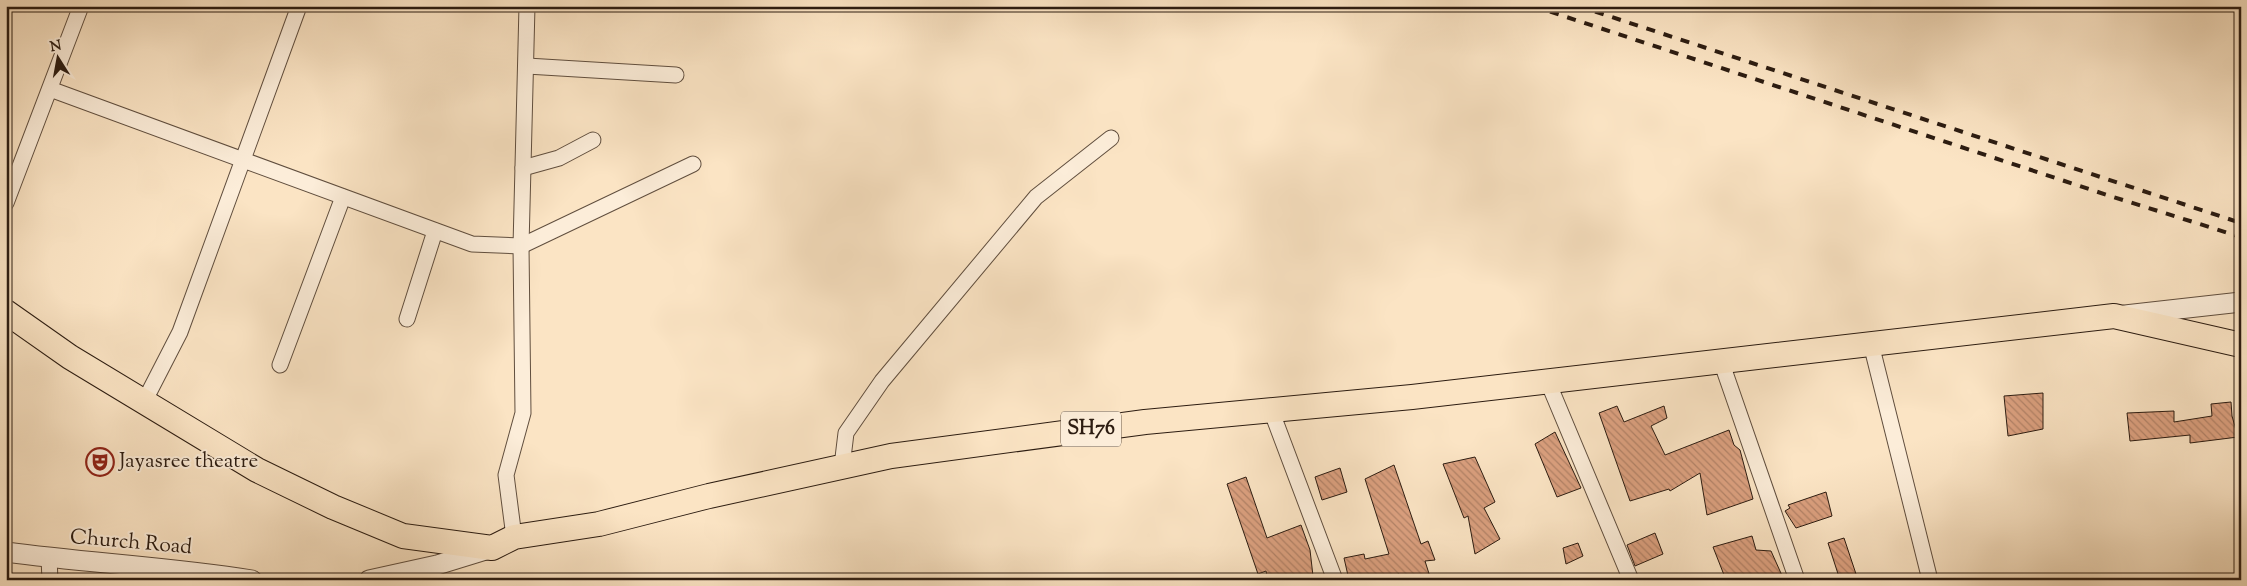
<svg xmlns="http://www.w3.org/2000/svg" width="2247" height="586" viewBox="0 0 2247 586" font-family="'Sorts Mill Goudy',serif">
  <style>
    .building { fill: url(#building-back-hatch); stroke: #2c1c11 }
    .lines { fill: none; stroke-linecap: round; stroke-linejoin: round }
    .minor-casing { stroke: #604e3e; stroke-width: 17 }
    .tertiary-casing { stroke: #604e3e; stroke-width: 21 }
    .primary-casing { stroke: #2c1c11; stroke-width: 26 }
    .minor { stroke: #fcedd9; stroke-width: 15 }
    .tertiary { stroke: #fcedd9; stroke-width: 19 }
    .primary { stroke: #fbe4c4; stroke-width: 24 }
    .rail { stroke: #2c1c11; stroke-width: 4; stroke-dasharray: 9 9; stroke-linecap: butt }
    .labels { text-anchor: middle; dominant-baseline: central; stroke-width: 4; stroke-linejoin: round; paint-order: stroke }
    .shield { fill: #fcedd9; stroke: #6a5b4d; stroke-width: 1 }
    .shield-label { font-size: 20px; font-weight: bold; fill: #2c1c11 }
    .poi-label { font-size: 21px; fill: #2c1c11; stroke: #fcedd9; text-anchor: start }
    .street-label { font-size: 21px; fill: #2c1c11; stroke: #fcedd9 }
  </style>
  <defs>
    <pattern id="building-back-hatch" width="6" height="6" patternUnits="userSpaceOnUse" patternTransform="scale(1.25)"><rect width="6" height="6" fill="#dba07f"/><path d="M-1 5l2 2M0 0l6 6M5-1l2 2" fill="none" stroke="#b28267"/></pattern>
  </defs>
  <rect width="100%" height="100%" fill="#fbe4c4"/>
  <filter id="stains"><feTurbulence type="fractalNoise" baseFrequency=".004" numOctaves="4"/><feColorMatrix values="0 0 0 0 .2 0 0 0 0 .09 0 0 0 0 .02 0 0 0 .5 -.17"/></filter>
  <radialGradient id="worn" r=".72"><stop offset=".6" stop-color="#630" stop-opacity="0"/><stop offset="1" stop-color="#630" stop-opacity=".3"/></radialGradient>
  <g class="building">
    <polygon points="2043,393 2043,429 2008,436 2004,396"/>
    <polygon points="2231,402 2232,416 2238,437 2190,443 2190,435 2130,441 2127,413 2174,411 2174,422 2212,416 2211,404"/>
    <polygon points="1617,406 1624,422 1664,406 1667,418 1651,426 1665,455 1729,430 1734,445 1740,450 1753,499 1707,515 1700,473 1670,491 1669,489 1630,501 1599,413"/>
    <polygon points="1555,432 1581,488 1557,497 1535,444"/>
    <polygon points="1475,457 1495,502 1484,508 1500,539 1475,554 1468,516 1464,518 1443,464"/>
    <polygon points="1394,465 1421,544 1428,541 1435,560 1425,561 1431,580 1403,580 1399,574 1378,580 1349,580 1344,558 1364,554 1365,559 1389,554 1365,479"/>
    <polygon points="1340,468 1347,492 1322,500 1315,477"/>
    <polygon points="1246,477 1267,538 1301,525 1310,550 1313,576 1295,580 1268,580 1266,571 1258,574 1227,484"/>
    <polygon points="1826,492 1832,516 1796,528 1785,511 1790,508 1788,505"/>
    <polygon points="1655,533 1663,554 1635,566 1627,545"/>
    <polygon points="1752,536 1756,550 1771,551 1784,580 1726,580 1713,547"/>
    <polygon points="1844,538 1858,580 1840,580 1828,543"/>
    <polygon points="1578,543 1583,556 1566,564 1563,548"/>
  </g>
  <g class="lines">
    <defs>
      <g id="minor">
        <polyline points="527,66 676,75"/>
        <polyline points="50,89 472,244 521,246 693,164"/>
        <polyline points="523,168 559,158 593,140"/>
        <polyline points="6,203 81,6"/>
        <polyline points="407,319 435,231"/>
        <polyline points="1871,344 1930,580"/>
        <polyline points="1721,361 1797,580"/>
        <polyline points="280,365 343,197"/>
        <polyline points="1548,382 1631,580"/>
        <polyline points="144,402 180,332 299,6"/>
        <polyline points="1271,410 1335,580"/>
        <polyline points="842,466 846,433 882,381 1036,197 1111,138"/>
        <polyline points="514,537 506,475 523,413 521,246 527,6"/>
        <polyline points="49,558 50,580"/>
      </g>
      <g id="tertiary">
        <polyline points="2125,315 2241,302"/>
        <path d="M6 552C88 563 170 567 252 580"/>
        <polyline points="369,580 437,565 489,549"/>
      </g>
      <polyline id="primary" points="6,312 70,357 257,470 333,507 403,536 492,548 514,537 599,524 709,496 891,456 1145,422 1412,397 2114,316 2241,345"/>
    </defs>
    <use href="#minor" class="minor-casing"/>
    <use href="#tertiary" class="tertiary-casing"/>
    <use href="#primary" class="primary-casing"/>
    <use href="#minor" class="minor"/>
    <use href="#tertiary" class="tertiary"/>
    <use href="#primary" class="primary"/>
    <g class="rail">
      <polyline points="1533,6 2107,195 2241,237"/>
      <polyline points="1578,6 2241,223"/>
    </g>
  </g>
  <defs>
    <symbol id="theatre-ring" viewBox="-11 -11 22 22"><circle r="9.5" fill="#fcedd9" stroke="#8f2418" stroke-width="1.5"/><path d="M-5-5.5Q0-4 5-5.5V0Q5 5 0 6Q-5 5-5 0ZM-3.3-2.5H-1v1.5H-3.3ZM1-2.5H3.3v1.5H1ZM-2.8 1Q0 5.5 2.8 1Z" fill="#8f2418"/></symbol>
  </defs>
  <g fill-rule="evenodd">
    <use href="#theatre-ring" x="84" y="446" width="32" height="32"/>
  </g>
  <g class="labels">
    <rect class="shield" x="1061" y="411.5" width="60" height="35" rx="4"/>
    <g class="shield-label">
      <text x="1091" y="429">SH76</text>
    </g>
    <g class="poi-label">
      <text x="119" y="462">Jayasree theatre</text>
    </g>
    <g class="street-label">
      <text transform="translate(131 543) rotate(5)">Church Road</text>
    </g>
  </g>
  <rect width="2247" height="586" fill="none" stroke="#fbe4c4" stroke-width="25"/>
  <rect x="8" y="8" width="2232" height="571" fill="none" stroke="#2c1c11" stroke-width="2.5"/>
  <rect x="12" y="12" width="2222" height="561" fill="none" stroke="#2c1c11"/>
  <g transform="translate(58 58) rotate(349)" stroke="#fcedd9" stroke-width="4" paint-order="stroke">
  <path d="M0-4L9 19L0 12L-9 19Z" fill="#2c1c11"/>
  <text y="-8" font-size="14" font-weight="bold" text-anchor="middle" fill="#2c1c11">N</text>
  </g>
  <rect width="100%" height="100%" filter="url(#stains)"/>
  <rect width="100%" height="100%" fill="url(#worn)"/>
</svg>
